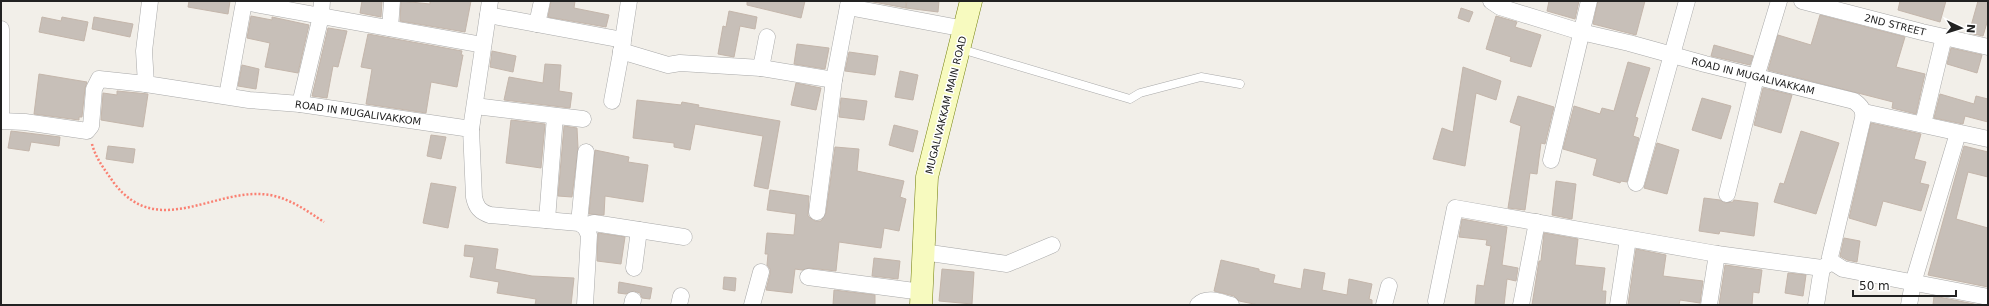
<svg xmlns="http://www.w3.org/2000/svg" width="1989" height="306" viewBox="0 0 1989 306" font-family="'DejaVu Sans',sans-serif">
  <style>
    .building { fill: #c7bfb8; stroke: #c4b6ab }
    .lines { fill: none; stroke-linecap: round; stroke-linejoin: round }
    .lane-casing { stroke: #a9a9a9; stroke-width: 9 }
    .street-casing { stroke: #a9a9a9; stroke-width: 17 }
    .secondary-casing { stroke: #707d05; stroke-width: 23 }
    .path { stroke: #fa8072; stroke-width: 2.5; stroke-dasharray: 2 2; stroke-linecap: butt }
    .lane { stroke: #fff; stroke-width: 8 }
    .street { stroke: #fff; stroke-width: 16 }
    .secondary { stroke: #f7fabf; stroke-width: 22 }
    .labels { text-anchor: middle; dominant-baseline: central; stroke-width: 3; stroke-linejoin: round; paint-order: stroke }
    .street-label { font-size: 10px; fill: #222; stroke: #fff }
  </style>
  <rect width="100%" height="100%" fill="#f2efe9"/>
  <g class="building">
    <polygon points="189,1 230,1 228,14 188,7"/>
    <polygon points="362,1 382,1 381,17 360,13"/>
    <polygon points="401,1 430,4 430,1 471,1 465,32 400,21"/>
    <polygon points="551,1 575,1 574,8 609,15 606,27 548,17"/>
    <polygon points="747,1 805,1 801,18 747,5"/>
    <polygon points="868,1 906,1 906,8"/>
    <polygon points="907,1 939,1 938,12 906,8"/>
    <polygon points="1549,1 1579,1 1575,19 1547,11"/>
    <polygon points="1598,1 1645,1 1636,35 1593,24"/>
    <polygon points="1900,1 1946,1 1940,22 1898,10"/>
    <polygon points="1978,1 1988,1 1988,19 1983,36 1969,33"/>
    <polygon points="1461,8 1473,12 1469,22 1458,18"/>
    <polygon points="729,11 757,17 755,29 740,26 734,57 718,54 723,26 726,27"/>
    <polygon points="1820,15 1905,37 1896,67 1925,74 1916,114 1892,108 1893,102 1768,70 1778,35 1811,45"/>
    <polygon points="251,16 272,20 272,17 309,25 298,73 265,67 270,43 247,38"/>
    <polygon points="1496,16 1517,22 1515,27 1541,35 1531,67 1510,61 1511,57 1486,49"/>
    <polygon points="42,17 61,21 62,17 88,22 84,41 39,32"/>
    <polygon points="94,17 133,24 130,37 92,29"/>
    <polygon points="328,28 347,31 338,67 333,66 327,98 312,96"/>
    <polygon points="368,34 462,51 461,55 463,55 457,87 431,82 426,113 366,104 372,69 361,67"/>
    <polygon points="797,44 829,48 825,69 794,64"/>
    <polygon points="1714,45 1753,56 1750,65 1711,56"/>
    <polygon points="1951,48 1982,55 1977,73 1947,64"/>
    <polygon points="492,51 516,56 513,72 490,67"/>
    <polygon points="849,52 878,56 875,75 845,71"/>
    <polygon points="1628,62 1650,68 1635,117 1638,118 1633,136 1639,138 1627,182 1621,181 1620,183 1593,175 1597,159 1563,149 1574,106 1600,114 1602,108 1614,111"/>
    <polygon points="545,64 561,65 559,91 572,93 570,108 504,100 509,77 543,83"/>
    <polygon points="242,65 259,69 256,89 238,86"/>
    <polygon points="1463,67 1501,81 1496,100 1476,93 1465,166 1433,159 1442,128 1453,132"/>
    <polygon points="900,71 918,75 913,100 895,97"/>
    <polygon points="39,74 87,82 85,88 82,117 79,117 79,120 34,114"/>
    <polygon points="796,83 821,88 816,110 791,105"/>
    <polygon points="1763,88 1792,95 1781,133 1754,125"/>
    <polygon points="117,91 148,94 143,127 101,120 103,93 117,95"/>
    <polygon points="1940,94 1974,104 1976,96 1988,99 1988,122 1965,116 1963,124 1934,118"/>
    <polygon points="1518,96 1554,107 1545,144 1541,143 1537,174 1530,173 1525,210 1508,208 1521,126 1510,122"/>
    <polygon points="841,98 867,101 864,120 839,117"/>
    <polygon points="1702,98 1731,106 1721,139 1692,130"/>
    <polygon points="637,100 681,105 682,102 699,105 698,107 780,121 768,189 754,186 763,136 695,124 690,150 674,147 674,143 633,138"/>
    <polygon points="511,120 545,124 541,168 506,163"/>
    <polygon points="1871,123 1921,134 1914,159 1926,162 1920,183 1929,185 1921,211 1883,201 1876,226 1849,218"/>
    <polygon points="894,125 918,131 913,152 889,145"/>
    <polygon points="564,126 577,128 578,148 572,197 558,196"/>
    <polygon points="11,131 60,137 59,146 31,142 29,151 8,148"/>
    <polygon points="1801,131 1839,143 1816,214 1774,202 1780,183 1784,184"/>
    <polygon points="431,135 446,137 441,159 427,156"/>
    <polygon points="1657,143 1679,150 1667,194 1644,188"/>
    <polygon points="108,146 135,149 133,163 106,159"/>
    <polygon points="1964,146 1988,152 1988,177 1968,172 1956,219 1988,228 1988,287 1928,275"/>
    <polygon points="835,147 859,149 857,171 904,181 900,197 906,199 899,231 884,228 881,248 839,242 836,271 809,268 802,270 795,269 792,293 766,290 770,274 770,269 767,265 768,254 765,254 767,233 794,235 796,214 767,210 770,190 809,196 808,216 815,221 821,221 826,213"/>
    <polygon points="595,150 629,157 628,162 648,165 643,202 605,196 604,215 589,214"/>
    <polygon points="1556,181 1576,184 1572,219 1552,215"/>
    <polygon points="431,183 456,187 448,228 423,223"/>
    <polygon points="1704,198 1720,200 1725,203 1733,202 1734,200 1758,203 1754,236 1720,231 1719,234 1699,231"/>
    <polygon points="1462,219 1507,227 1502,265 1518,268 1516,281 1507,279 1504,305 1475,305 1477,285 1484,286 1491,246 1486,245 1487,240 1459,237"/>
    <polygon points="598,233 625,237 621,264 597,261"/>
    <polygon points="1544,233 1578,239 1575,265 1605,268 1602,291 1606,291 1605,305 1532,305 1539,261 1541,261"/>
    <polygon points="1844,238 1860,241 1857,262 1847,260 1840,256"/>
    <polygon points="465,245 498,249 495,269 532,276 574,278 571,305 535,305 536,299 497,293 499,282 470,277 474,257 464,256"/>
    <polygon points="1636,249 1666,255 1663,276 1703,281 1700,303 1680,300 1679,305 1628,305"/>
    <polygon points="874,258 900,261 898,279 872,276"/>
    <polygon points="1221,260 1259,269 1259,271 1275,275 1273,283 1301,289 1304,269 1325,273 1322,290 1347,295 1349,279 1372,284 1369,299 1372,300 1372,305 1259,305 1239,301 1234,296 1214,291"/>
    <polygon points="1725,265 1762,270 1759,293 1753,292 1752,305 1719,305"/>
    <polygon points="942,269 974,272 972,304 939,301"/>
    <polygon points="1788,273 1806,275 1803,296 1785,293"/>
    <polygon points="724,277 736,278 735,291 723,289"/>
    <polygon points="619,282 652,288 650,299 642,298 640,293 634,291 626,294 618,293"/>
    <polygon points="834,290 875,295 875,305 833,305"/>
    <polygon points="1934,296 1979,305 1933,305"/>
  </g>
  <g class="lines">
    <defs>
      <polyline id="lane" points="961,49 1130,99 1140,93 1201,77 1240,84"/>
      <g id="street">
        <path d="M150 1 144 51 146 84 249 100 300 104 471 129 474 197C476 207 480 212 490 215L579 223 585 227 589 235 585 305"/>
        <path d="M1491 1 1500 7 1581 32 1629 43 1705 64 1854 101C1861 106 1864 110 1863 118L1830 257 1832 262"/>
        <polyline points="1802,1 1922,32 1988,47"/>
        <polyline points="848,7 965,29"/>
        <polyline points="488,15 623,40 629,1"/>
        <polyline points="537,24 542,1"/>
        <polyline points="390,28 392,1"/>
        <polyline points="1,29 1,121"/>
        <polyline points="621,51 668,65 680,63 761,68 767,37"/>
        <polyline points="761,68 834,80"/>
        <polyline points="227,96 244,2 321,16 322,1"/>
        <polyline points="612,101 623,42"/>
        <polyline points="300,104 321,16 483,45"/>
        <polyline points="475,106 583,119"/>
        <polyline points="1864,112 1988,139"/>
        <polyline points="1,121 25,122 87,131 91,126 94,89 99,79 146,84"/>
        <polyline points="1923,124 1944,37"/>
        <polyline points="471,129 490,1"/>
        <polyline points="1551,160 1589,1"/>
        <polyline points="1636,183 1687,1"/>
        <polyline points="1727,194 1756,77 1779,1"/>
        <polyline points="817,212 834,80 849,1"/>
        <polyline points="547,220 555,116"/>
        <polyline points="579,223 586,152"/>
        <polyline points="584,226 594,223 684,237"/>
        <polyline points="923,252 1007,264 1052,245"/>
        <polyline points="1832,262 1843,269 1988,297"/>
        <polyline points="634,268 639,230"/>
        <polyline points="808,277 922,292"/>
        <polyline points="1436,301 1455,208 1717,254 1822,268"/>
        <polyline points="632,305 633,300"/>
        <polyline points="679,305 681,296"/>
        <polyline points="752,305 761,272"/>
        <path d="M1198 305C1207 296 1220 302 1231 305"/>
        <polyline points="1384,305 1389,286"/>
        <polyline points="1521,305 1537,222"/>
        <polyline points="1618,305 1628,239"/>
        <polyline points="1709,305 1717,254"/>
        <polyline points="1816,305 1822,268 1832,262"/>
        <polyline points="1909,305 1913,283 1958,133"/>
      </g>
      <polyline id="secondary" points="921,305 927,177 971,1"/>
    </defs>
    <use href="#lane" class="lane-casing"/>
    <use href="#street" class="street-casing"/>
    <use href="#secondary" class="secondary-casing"/>
    <path class="path" d="M92 144C96 159 105 170 114 183 158 241 216 186 270 195 291 199 307 211 324 222"/>
    <use href="#lane" class="lane"/>
    <use href="#street" class="street"/>
    <use href="#secondary" class="secondary"/>
  </g>
  <g class="labels">
    <g class="street-label">
      <text transform="translate(1895 25) rotate(14)">2ND STREET</text>
      <text transform="translate(1753 76) rotate(14)">ROAD IN MUGALIVAKKAM</text>
      <text transform="translate(946 105) rotate(-76)">MUGALIVAKKAM MAIN ROAD</text>
      <text transform="translate(358 113) rotate(8)">ROAD IN MUGALIVAKKOM</text>
    </g>
  </g>
  <rect width="1989" height="306" fill="none" stroke="#222222" stroke-width="4"/>
  <g transform="translate(1961 28) rotate(94)" stroke="#ffffff" stroke-width="3" paint-order="stroke">
  <path d="M0-3L7 15L0 10L-7 15Z" fill="#222222"/>
  <text y="-6" font-size="11" font-weight="bold" text-anchor="middle" fill="#222222">N</text>
  </g>
  <path d="M1853 290v6h103v-6" fill="none" stroke="#222222" stroke-width="2"/>
  <text x="1859" y="290" font-size="12" fill="#222222" stroke="#ffffff" stroke-width="3" paint-order="stroke">50 m</text>
</svg>
